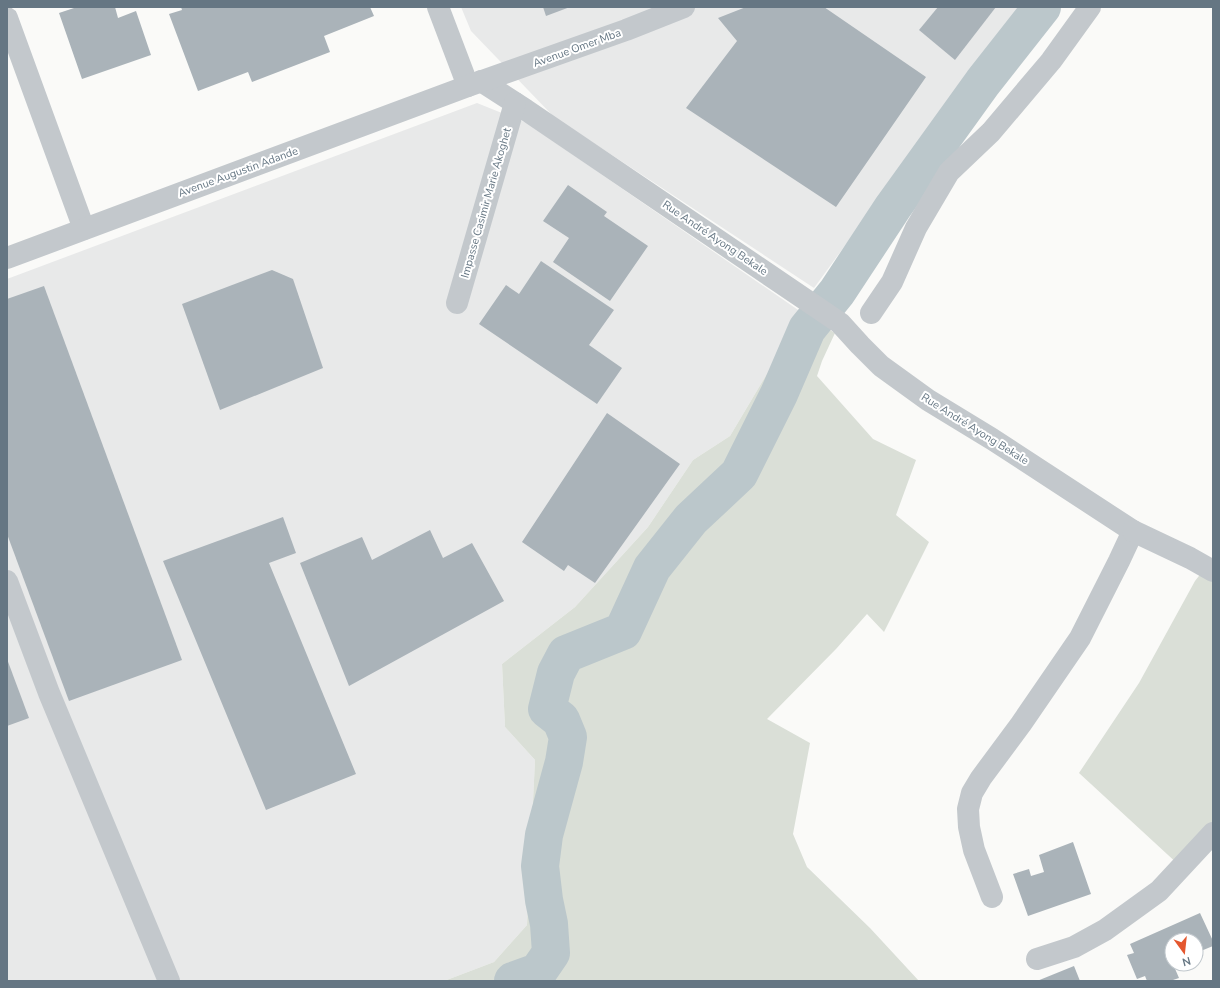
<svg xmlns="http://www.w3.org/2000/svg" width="1220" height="988" viewBox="0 0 1220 988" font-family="'Nunito Sans',sans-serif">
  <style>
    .built { fill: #e8e9e9 }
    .green { fill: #dadfd7 }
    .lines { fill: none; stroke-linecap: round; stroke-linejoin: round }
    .river { stroke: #bbc7cb; stroke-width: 38 }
    .building { fill: #aab3b9 }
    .minor { stroke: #c3c8cc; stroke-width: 22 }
    .labels { text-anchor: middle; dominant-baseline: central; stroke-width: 4; stroke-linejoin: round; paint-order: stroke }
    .street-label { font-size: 11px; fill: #657683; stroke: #fff }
  </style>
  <rect width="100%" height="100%" fill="#fafaf8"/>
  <g class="built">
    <polygon points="461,7 1019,7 814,288 554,117 471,31"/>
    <polygon points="477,103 527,123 801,312 771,367 730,436 693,460 648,527 575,607 502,664 505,727 535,760 527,925 494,962 444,981 7,981 7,279"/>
  </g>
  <g class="green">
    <polygon points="801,312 835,333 822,361 817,376 873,439 916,460 896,515 929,542 884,632 867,614 836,649 767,719 810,743 793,834 807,867 870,928 919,981 444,981 494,962 527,925 535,760 505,727 502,664 575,607 648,527 693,460 730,436 771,367"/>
    <polygon points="1206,567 1213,571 1213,832 1180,866 1079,773 1139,683 1195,581"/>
  </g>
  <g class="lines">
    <polyline class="river" points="513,981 538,972 551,953 549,924 544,900 540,866 544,835 564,762 568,737 561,720 547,709 556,673 566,654 623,631 652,568 691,519 739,474 779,394 807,329 837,292 893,207 983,82 1042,7"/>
  </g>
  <g class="building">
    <polygon points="77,7 115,7 118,18 136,11 151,55 82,79 59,13"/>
    <polygon points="181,7 370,7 374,16 324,36 330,52 252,82 248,72 198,91 169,14 182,10"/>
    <polygon points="543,7 570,7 546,16"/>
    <polygon points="746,7 824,7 926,77 836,207 686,108 737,41 718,18"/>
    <polygon points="938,7 996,7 955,60 919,30"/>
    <polygon points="568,185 607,212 604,216 648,246 610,301 553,262 569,238 543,221"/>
    <polygon points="541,261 614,310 589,345 622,368 597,404 479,324 506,285 519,294"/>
    <polygon points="272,270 293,279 323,368 220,410 182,304"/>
    <polygon points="44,286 182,660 69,701 7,534 7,299"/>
    <polygon points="607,413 680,464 595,583 568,565 564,571 522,542"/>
    <polygon points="283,517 296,553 269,563 356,774 266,810 163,561"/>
    <polygon points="430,530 443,558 472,543 504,601 349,686 300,563 362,537 372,560"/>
    <polygon points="7,659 29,718 7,726"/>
    <polygon points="1073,842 1091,894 1028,916 1013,874 1029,869 1031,876 1044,872 1039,855"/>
    <polygon points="1200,913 1213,941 1213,946 1196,953 1196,940 1172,940 1172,964 1173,964 1179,978 1170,981 1147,981 1145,976 1137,979 1127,955 1134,953 1130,944"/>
    <polygon points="1074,966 1080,981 1037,981"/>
  </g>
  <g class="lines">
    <g class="minor">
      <polyline points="438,7 468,86"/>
      <polyline points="7,18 84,229"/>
      <polyline points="481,81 526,110 840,323 860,345 881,366 928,400 992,439 1133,531 1119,561 1080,638 1021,724 981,778 972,793 968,809 969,827 974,850 992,897"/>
      <polyline points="7,258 468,86 626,30 684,7"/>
      <polyline points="457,303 515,103"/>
      <polyline points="871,313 892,282 916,228 949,172 991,132 1051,61 1090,7"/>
      <polyline points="1133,531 1190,558 1213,571"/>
      <polyline points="7,581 49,693 169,981"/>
      <polyline points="1037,959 1074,947 1105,930 1159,891 1213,833"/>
    </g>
  </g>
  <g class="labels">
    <g class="street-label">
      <text transform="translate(577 48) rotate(-20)">Avenue Omer Mba</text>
      <text transform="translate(238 172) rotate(-20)">Avenue Augustin Adande</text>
      <text transform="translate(486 203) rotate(-74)">Impasse Casimir Marie Akoghet</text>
      <text transform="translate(715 238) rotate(34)">Rue André Ayong Bekale</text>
      <text transform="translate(975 429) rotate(32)">Rue André Ayong Bekale</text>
    </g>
  </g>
  <rect width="1220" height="988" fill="none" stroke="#657683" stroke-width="16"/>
  <g transform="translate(1184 952) rotate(165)"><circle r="19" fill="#ffffff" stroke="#c1c8cd"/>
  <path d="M0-3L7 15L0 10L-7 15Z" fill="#e4572e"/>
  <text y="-6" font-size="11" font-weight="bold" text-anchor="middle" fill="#657683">N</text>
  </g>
</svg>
